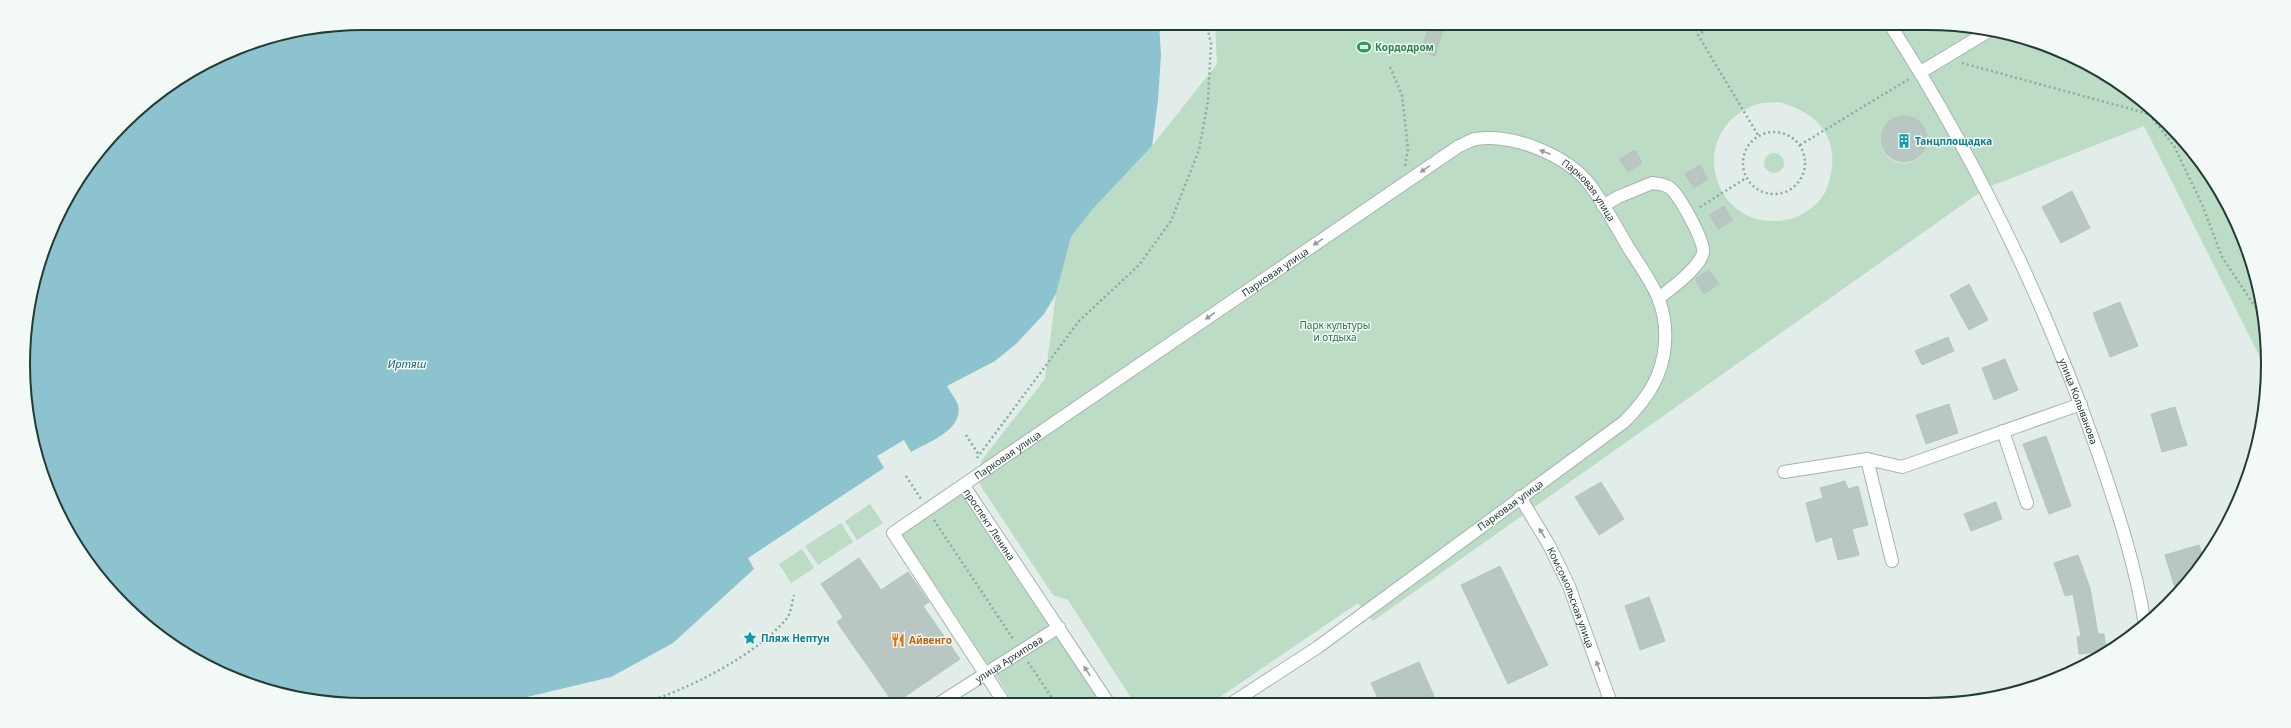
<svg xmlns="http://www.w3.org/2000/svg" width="2291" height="728" viewBox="0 0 2291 728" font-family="'Noto Sans',sans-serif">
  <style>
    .green { fill: #bcdcc6; fill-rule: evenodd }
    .water { fill: #8cc3cf }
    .building { fill: #b8c7c1; stroke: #b5c5bf }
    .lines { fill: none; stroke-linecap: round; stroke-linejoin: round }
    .minor-casing { stroke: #a5b4af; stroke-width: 14 }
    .path { stroke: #84aea2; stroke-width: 2.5; stroke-dasharray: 2 3; stroke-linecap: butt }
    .minor { stroke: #fff; stroke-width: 12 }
    .oneway { fill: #919e9a }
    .labels { text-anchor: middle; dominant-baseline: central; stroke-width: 3; stroke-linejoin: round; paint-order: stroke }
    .leisure-label { font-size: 10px; font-weight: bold; fill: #27864d; stroke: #f3f9f6; text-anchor: start }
    .culture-label { font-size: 10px; font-weight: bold; fill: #0d838f; stroke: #f3f9f6; text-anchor: start }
    .street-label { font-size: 10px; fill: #233d36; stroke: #f3f9f6 }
    .park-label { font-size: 10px; fill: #2e724b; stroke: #f3f9f6 }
    .food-label { font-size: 10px; font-weight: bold; fill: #c56008; stroke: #f3f9f6; text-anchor: start }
    .water-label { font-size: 11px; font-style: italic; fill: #1f6577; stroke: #f3f9f6 }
    .rim { fill: none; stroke: #233d36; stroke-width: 2 }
  </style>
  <rect width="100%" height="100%" fill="#e2ece8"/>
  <g class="green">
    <path d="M1215 23H1927L1994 30 2058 49 2117 81 2168 123 2211 175 2242 234 2261 298 2267 371 2144 126 1986 188 1373 621 1358 603 1211 703 1135 704 1068 600 1053 595 980 485 981 461 1045 379 1056 294 1071 237 1091 211 1152 146 1217 64ZM1779 102C1823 114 1843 144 1827 188 1822 202 1805 215 1791 219 1712 238 1682 129 1758 104 1764 102 1772 103 1779 102ZM1899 116C1915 115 1930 126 1927 143 1926 149 1922 155 1917 159 1889 178 1861 131 1899 116Z"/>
    <circle cx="1774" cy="163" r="10"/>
    <polygon points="961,492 1050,625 988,665 901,533"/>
    <polygon points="870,504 883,523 857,540 845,521"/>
    <polygon points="841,523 853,542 818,565 805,546"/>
    <polygon points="802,549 814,568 791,583 779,564"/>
    <polygon points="1056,634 1101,704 1014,704 995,674"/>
  </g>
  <path class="water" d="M364 23H1159L1161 55 1158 100 1152 146 1091 211 1071 237 1056 294 1044 314 1016 344 995 361 947 386C950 392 956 399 958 405 964 430 928 442 911 452L904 440 877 456 884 468 748 558 754 569 673 643 611 677 502 703 483 705H364L297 698 233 679 174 647 123 605 81 554 35 452 24 386 26 320 58 213 94 156 139 108 234 49 298 30Z"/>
  <g class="building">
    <polygon points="1430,23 1445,23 1435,56 1421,51"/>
    <circle cx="1904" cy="139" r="23"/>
    <polygon points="1635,150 1642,163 1628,172 1620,159"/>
    <polygon points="1700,165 1708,179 1694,188 1685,174"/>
    <polygon points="2072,191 2090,228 2061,243 2042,207"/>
    <polygon points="1724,206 1733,220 1718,229 1709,215"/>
    <polygon points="1709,270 1719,284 1704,294 1695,279"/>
    <polygon points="1969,284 1988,320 1969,330 1950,295"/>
    <polygon points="2120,302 2138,346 2110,357 2093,313"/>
    <polygon points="1948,337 1954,351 1922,365 1915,351"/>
    <polygon points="2005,359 2018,390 1994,400 1982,368"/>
    <polygon points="1949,404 1958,433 1926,444 1916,415"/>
    <polygon points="2175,407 2187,445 2162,452 2151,414"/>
    <polygon points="2046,436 2071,506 2049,514 2023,444"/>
    <polygon points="1845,481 1848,489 1858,486 1868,525 1852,529 1859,555 1838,560 1832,537 1816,542 1806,503 1823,498 1820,488"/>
    <polygon points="1601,482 1624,519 1599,535 1575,497"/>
    <polygon points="1996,502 2002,519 1971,531 1964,514"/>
    <polygon points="2199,545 2203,558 2176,591 2165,555"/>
    <polygon points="2078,555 2090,588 2098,634 2104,634 2106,651 2079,654 2077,637 2081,636 2073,594 2065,596 2054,563"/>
    <polygon points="859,558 881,590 908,572 929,602 923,606 960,659 894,704 837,622 843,617 821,584"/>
    <polygon points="1500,566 1548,665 1508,684 1461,585"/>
    <polygon points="1649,597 1665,641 1640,650 1625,606"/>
    <polygon points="1419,662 1437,703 1380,703 1371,683"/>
  </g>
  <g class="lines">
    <defs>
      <g id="minor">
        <path id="s1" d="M1889 23C1976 158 2045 302 2098 453 2117 509 2136 566 2145 625"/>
        <polyline points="1921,72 1992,29"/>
        <path d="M1603 206 1618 197 1652 183C1658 184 1665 184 1670 188 1679 195 1706 243 1703 253 1699 268 1672 288 1660 297"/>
        <polyline points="2003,431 2027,503"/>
        <polyline points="1867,459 1892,561"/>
        <polyline points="1784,472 1867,459 1902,467 2081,404"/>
        <path id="s2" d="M964 486 1109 704"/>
        <path id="s3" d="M1520 497 1549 545 1569 586 1611 703"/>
        <path id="s4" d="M938 704 1059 627"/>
        <path id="s5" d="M1005 704 893 533 1459 146C1464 144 1470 140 1476 139 1512 133 1567 155 1590 185 1604 204 1616 226 1628 247 1649 280 1668 302 1665 343 1663 376 1647 399 1624 422L1318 647 1232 703"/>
      </g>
    </defs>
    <use href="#minor" class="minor-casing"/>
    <g class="path">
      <polyline points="1715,23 1698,35 1758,135"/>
      <polyline points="1962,63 2149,114 2170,125"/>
      <polyline points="1390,67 1402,95 1408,149 1405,166"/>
      <polyline points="2134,95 2174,146 2202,204 2222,257 2264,320"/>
      <circle cx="1774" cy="163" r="31"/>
      <polyline points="1800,145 1909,79"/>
      <polyline points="1700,207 1746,178"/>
      <polyline points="966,435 979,455"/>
      <polyline points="977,458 1079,321 1139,265 1171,221 1199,150 1208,101 1211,43 1206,23"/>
      <polyline points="906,476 921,499"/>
      <polyline points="934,520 1013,639"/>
      <polyline points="1028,662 1056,704"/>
      <path d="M640 704C685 691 756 656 787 618 791 613 792 602 794 595"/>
    </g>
    <use href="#minor" class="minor"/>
  </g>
  <defs><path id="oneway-solid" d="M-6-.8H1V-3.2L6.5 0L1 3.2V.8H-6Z"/></defs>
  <g class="oneway">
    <use href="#oneway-solid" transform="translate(1545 152) rotate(-159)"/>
    <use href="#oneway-solid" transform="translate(1425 169) rotate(146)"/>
    <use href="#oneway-solid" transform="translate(1318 242) rotate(146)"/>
    <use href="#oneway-solid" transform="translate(1210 316) rotate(146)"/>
    <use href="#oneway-solid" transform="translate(1542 533) rotate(-121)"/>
    <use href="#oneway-solid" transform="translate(1598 666) rotate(-110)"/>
    <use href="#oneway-solid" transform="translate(1087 671) rotate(-123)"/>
  </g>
  <defs>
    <symbol id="stadium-bare" viewBox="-9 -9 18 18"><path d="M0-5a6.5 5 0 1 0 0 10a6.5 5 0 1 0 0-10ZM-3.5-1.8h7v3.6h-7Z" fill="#2e9e5b" stroke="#f3f9f6" stroke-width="2.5" paint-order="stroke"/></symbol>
    <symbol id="building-bare" viewBox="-9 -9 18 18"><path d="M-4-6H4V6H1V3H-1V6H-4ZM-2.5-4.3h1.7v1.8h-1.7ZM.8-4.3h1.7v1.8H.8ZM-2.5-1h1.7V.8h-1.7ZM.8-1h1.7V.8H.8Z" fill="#0f9aa8" stroke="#f3f9f6" stroke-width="2.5" paint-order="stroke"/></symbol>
    <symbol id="sight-bare" viewBox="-9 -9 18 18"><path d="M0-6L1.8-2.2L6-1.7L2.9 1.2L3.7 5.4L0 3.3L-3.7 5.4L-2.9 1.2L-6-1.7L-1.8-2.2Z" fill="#0f9aa8" stroke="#f3f9f6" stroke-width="2.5" paint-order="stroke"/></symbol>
    <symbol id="restaurant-bare" viewBox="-9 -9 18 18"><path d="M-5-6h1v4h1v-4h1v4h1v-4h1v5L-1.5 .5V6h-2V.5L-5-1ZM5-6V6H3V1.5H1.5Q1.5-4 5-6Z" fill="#e8710a" stroke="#f3f9f6" stroke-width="2.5" paint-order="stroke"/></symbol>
  </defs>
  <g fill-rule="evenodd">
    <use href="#stadium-bare" x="1354" y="37" width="20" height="20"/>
    <use href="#building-bare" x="1894" y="131" width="20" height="20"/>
    <use href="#sight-bare" x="740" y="628" width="20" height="20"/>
    <use href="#restaurant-bare" x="888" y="630" width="20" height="20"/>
  </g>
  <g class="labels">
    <g class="leisure-label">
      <text x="1375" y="47">Кордодром</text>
    </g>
    <g class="culture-label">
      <text x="1915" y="141">Танцплощадка</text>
      <text x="761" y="638">Пляж Нептун</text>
    </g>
    <g class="street-label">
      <text stroke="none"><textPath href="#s5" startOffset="1039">Парковая улица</textPath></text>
      <text stroke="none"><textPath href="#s5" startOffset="667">Парковая улица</textPath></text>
      <text stroke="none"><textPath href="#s1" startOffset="424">улица Колыванова</textPath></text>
      <text stroke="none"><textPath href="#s5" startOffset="343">Парковая улица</textPath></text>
      <text transform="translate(1510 505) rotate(-36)">Парковая улица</text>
      <text stroke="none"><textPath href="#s2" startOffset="46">проспект Ленина</textPath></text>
      <text stroke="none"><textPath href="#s3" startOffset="113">Комсомольская улица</textPath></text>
      <text stroke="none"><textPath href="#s4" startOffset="84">улица Архипова</textPath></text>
    </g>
    <g class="park-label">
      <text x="1335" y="325">Парк культуры<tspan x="1335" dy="12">и отдыха</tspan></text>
    </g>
    <g class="food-label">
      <text x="909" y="640">Айвенго</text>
    </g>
    <g class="water-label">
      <text x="407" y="363">Иртяш</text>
    </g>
  </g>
  <path d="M0 0H2291V728H0ZM364 30H1927A334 334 0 0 1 2261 364V364A334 334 0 0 1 1927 698H364A334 334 0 0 1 30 364V364A334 334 0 0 1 364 30Z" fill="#f3f9f6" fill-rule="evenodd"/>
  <path class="rim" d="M364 30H1927A334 334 0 0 1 2261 364V364A334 334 0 0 1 1927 698H364A334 334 0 0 1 30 364V364A334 334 0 0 1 364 30Z"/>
</svg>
